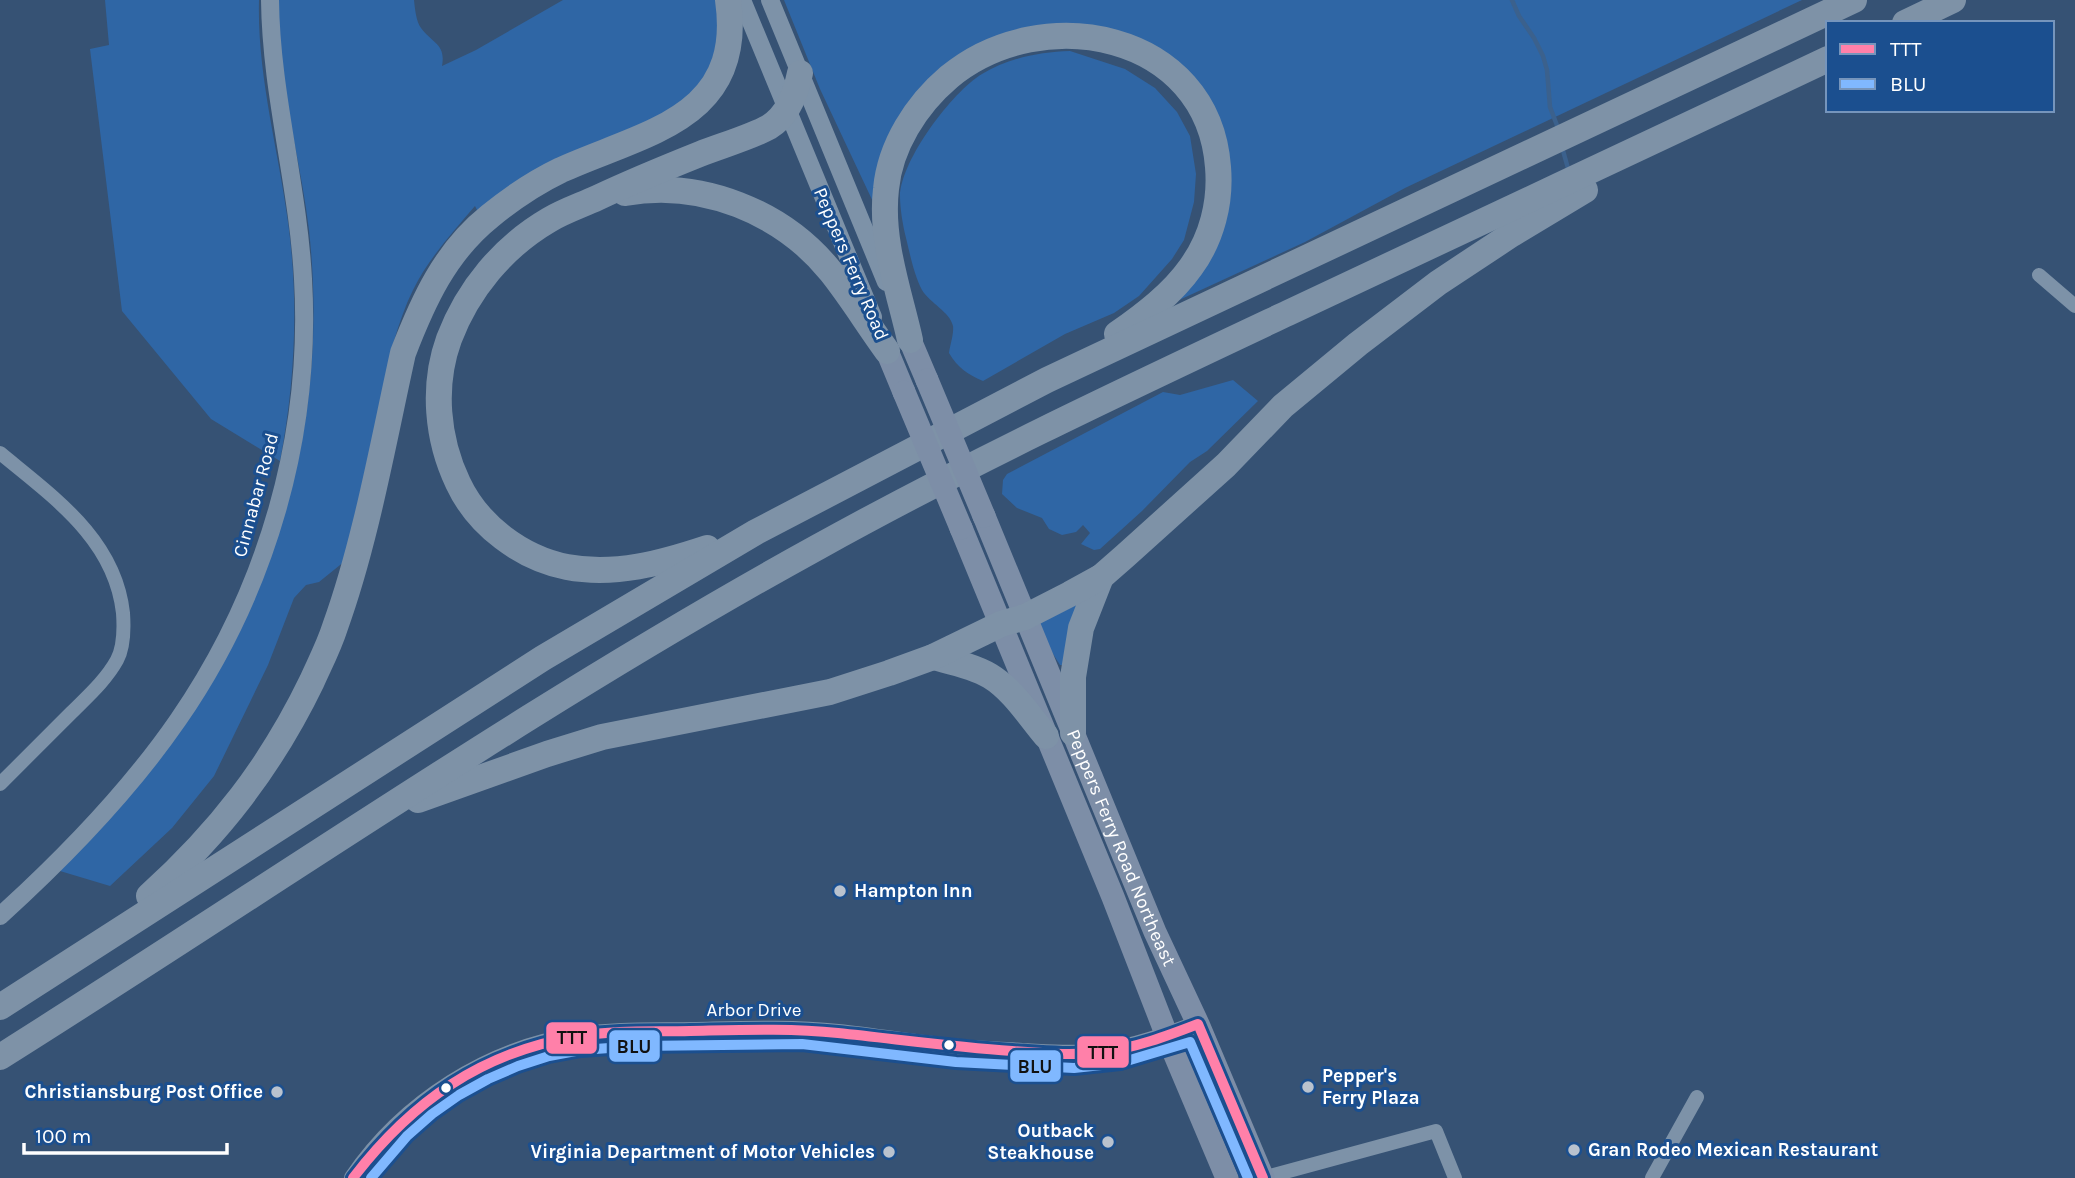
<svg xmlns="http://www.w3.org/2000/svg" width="2075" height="1178" viewBox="0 0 2075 1178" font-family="Karla,sans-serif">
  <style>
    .green { fill: #2f66a5 }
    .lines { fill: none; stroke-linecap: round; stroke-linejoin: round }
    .stream { stroke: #3b618d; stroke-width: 4.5 }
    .minor { stroke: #7d92a8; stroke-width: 14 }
    .tertiary { stroke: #7d92a8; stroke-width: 18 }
    .primary { stroke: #7d8ea7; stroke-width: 23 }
    .motorway { stroke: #7e92a7; stroke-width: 26 }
    .primary-bridge { stroke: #7d8ea7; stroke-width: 23 }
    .bus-1-casing { stroke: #1b4f8f; stroke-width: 16 }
    .bus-2-casing { stroke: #1b4f8f; stroke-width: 16 }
    .bus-1 { stroke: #ff80a9; stroke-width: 10 }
    .bus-2 { stroke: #80b8ff; stroke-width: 10 }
    .poi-dot { fill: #b9c2ce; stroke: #1b4f8f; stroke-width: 2.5 }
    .bus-dot { fill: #fff; stroke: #1b4f8f; stroke-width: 2.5 }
    .labels { text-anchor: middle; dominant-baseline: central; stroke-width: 6; stroke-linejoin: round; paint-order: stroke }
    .street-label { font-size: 19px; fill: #fff; stroke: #1b4f8f }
    .poi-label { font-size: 19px; font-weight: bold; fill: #fff; stroke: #1b4f8f; text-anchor: start }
    .line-badge { stroke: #1b4f8f; stroke-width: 2.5 }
    .pale-badge-label { font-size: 19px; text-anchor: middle; font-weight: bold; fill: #111 }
  </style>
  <rect width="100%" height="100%" fill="#365274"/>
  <g class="green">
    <path d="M105 0H259C257 75 278 148 288 222 299 302 295 383 280 461L211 419 122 311 90 49 109 45Z"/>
    <path d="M278 0H414C415 9 416 21 421 28 433 44 446 44 442 66L476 50 563 0H718L719 49 691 100 478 212 475 206C453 232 428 259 413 290 405 306 399 324 394 341L345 561 319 582 306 585 294 598 268 665 214 776 172 828 110 886 60 871 195 709C287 564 328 402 309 230 302 169 285 109 279 48 278 32 279 16 278 0Z"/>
    <polygon points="784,0 1802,0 1405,188 1305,242 1164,307 1193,272 1218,143 1141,45 963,53 875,206 820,89"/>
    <path d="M1070 51 1125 69 1155 88 1177 112 1190 136 1196 174 1194 202 1184 240 1172 259 1139 296 1114 313 1065 334 983 381C967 374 958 368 949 353 950 345 954 334 953 326 950 312 930 303 922 290 914 275 910 254 906 238 903 226 900 209 900 196 901 160 952 92 982 74 1008 58 1040 52 1070 51Z"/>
    <polygon points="1233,380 1258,401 1207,451 1190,462 1142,511 1100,549 1094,550 1081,544 1090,533 1083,525 1076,532 1062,535 1049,529 1042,518 1017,508 1002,494 1003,480 1007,474 1163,392 1180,395"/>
    <polygon points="1079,597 1063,665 1060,665 1041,635 1039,624"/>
  </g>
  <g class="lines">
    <g class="stream">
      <polyline points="1512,0 1519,16 1534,38 1543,56 1547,70 1550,107 1558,128"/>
      <polyline points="1562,147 1569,172"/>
    </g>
    <g class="minor">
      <polyline points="2039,275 2075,306"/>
      <path d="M0 453C53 497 115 539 123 613 124 627 124 647 117 660 106 680 88 696 72 712 48 736 24 760 0 784"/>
      <polyline points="1263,1178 1436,1131 1455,1178"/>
      <polyline points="1652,1178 1697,1097"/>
    </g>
    <g class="tertiary">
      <polyline points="742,0 873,317"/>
      <polyline points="770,0 886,282"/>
      <path d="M0 916C64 858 129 791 178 720 267 591 312 435 303 279 298 185 271 94 270 0"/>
      <path d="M353 1178C404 1103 490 1048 579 1036 618 1030 657 1032 696 1031 743 1030 791 1028 838 1033 875 1037 912 1043 948 1047 973 1050 998 1050 1022 1052 1045 1053 1068 1055 1091 1053 1124 1051 1167 1036 1198 1024"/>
    </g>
    <g class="primary">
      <polyline points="910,340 927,380"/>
      <polyline points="887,351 904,392"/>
      <path id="s1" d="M984 516 1155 932 1198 1024 1263 1178"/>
      <polyline points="961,528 1113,897 1167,1036 1227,1178"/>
    </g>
    <g class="motorway">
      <polyline points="1905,23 1953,0"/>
      <path d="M625 193C701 179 783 212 831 272 851 297 868 325 887 351"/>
      <path d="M910 340C899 291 880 240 886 189 890 146 916 105 949 77 1042 0 1208 32 1218 167 1221 202 1212 238 1191 267 1172 294 1144 315 1117 334"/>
      <path d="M707 548C662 563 615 576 567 567 522 558 478 526 458 483 437 439 432 386 449 339 468 289 503 247 549 220 564 211 582 205 597 198 631 182 665 168 700 154 720 146 751 137 769 127 787 116 796 93 800 73"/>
      <path d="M933 657C952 662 973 666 990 676 1013 690 1029 716 1046 736"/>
      <polyline points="1073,733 1073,677 1081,628 1101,577"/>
      <polyline points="418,800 547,754 602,737 830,692 889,673 933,657 1001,624 1025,617 1070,594 1101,577 1125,556 1226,465 1283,406 1358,344 1438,283 1512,234 1585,190"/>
      <path d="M149 896C219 833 271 766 312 681 320 663 329 646 335 627 366 541 383 443 403 353 423 301 445 252 490 216 512 198 536 182 561 170 645 132 745 119 728 0"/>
      <polyline points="0,1007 543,658 756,532 1047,380 1854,0"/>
      <path d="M0 1057C272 886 536 702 818 547 971 462 1129 388 1288 313 1468 228 1648 144 1828 59"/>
    </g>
    <g class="primary-bridge">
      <polyline points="927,380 984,516"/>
      <polyline points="904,392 961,528"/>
    </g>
    <defs>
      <path id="bus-1" d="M353 1178C412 1101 483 1051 580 1036 616 1030 654 1032 690 1031 740 1030 789 1028 838 1033 896 1039 954 1047 1012 1051 1042 1053 1072 1056 1102 1052 1135 1048 1167 1036 1198 1024L1263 1178"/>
      <polyline id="bus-2" points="371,1178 407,1136 432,1114 459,1095 488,1079 518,1066 549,1056 581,1050 638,1046 802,1044 956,1062 1074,1068 1120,1063 1190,1042 1248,1178"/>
    </defs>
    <use href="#bus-1" class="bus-1-casing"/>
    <use href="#bus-2" class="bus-2-casing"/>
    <use href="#bus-1" class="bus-1"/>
    <use href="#bus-2" class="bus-2"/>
  </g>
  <g class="poi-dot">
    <circle cx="840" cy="891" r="7"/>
    <circle cx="1308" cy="1087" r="7"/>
    <circle cx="277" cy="1092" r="7"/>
    <circle cx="1108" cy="1142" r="7"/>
    <circle cx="1574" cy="1150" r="7"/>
    <circle cx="889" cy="1152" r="7"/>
  </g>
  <g class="bus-dot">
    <circle cx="949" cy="1045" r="6"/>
    <circle cx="446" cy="1088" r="6"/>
  </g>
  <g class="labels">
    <g class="street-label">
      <text transform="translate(851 264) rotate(67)">Peppers Ferry Road</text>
      <text transform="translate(256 495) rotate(-75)">Cinnabar Road</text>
      <text stroke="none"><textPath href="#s1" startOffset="359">Peppers Ferry Road Northeast</textPath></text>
      <text x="754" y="1010">Arbor Drive</text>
    </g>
    <g class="poi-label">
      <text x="854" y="891">Hampton Inn</text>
      <text x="1322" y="1076">Pepper's<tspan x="1322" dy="22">Ferry Plaza</tspan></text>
      <text x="263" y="1092" text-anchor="end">Christiansburg Post Office</text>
      <text x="1094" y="1131" text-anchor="end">Outback<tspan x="1094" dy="22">Steakhouse</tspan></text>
      <text x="1588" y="1150">Gran Rodeo Mexican Restaurant</text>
      <text x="875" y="1152" text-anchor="end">Virginia Department of Motor Vehicles</text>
    </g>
  </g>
  <g class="line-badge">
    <rect x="545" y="1021" width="53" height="34" rx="7" fill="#ff80a9"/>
    <rect x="608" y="1029" width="53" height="34" rx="7" fill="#80b8ff"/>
    <rect x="1076" y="1035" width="54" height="34" rx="7" fill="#ff80a9"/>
    <rect x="1009" y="1049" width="53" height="34" rx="7" fill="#80b8ff"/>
  </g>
  <g class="pale-badge-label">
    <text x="572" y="1044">TTT</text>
    <text x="634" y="1053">BLU</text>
    <text x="1103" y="1059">TTT</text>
    <text x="1035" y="1073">BLU</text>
  </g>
  <rect x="1826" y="21" width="228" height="91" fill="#1b4f8f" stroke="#7695bc" stroke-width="2"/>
  <rect x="1840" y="44" width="35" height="10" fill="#ff80a9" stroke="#7695bc" stroke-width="2"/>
  <text x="1890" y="56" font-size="21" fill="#ffffff">TTT</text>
  <rect x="1840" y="79" width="35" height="10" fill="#80b8ff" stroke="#7695bc" stroke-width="2"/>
  <text x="1890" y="91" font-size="21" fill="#ffffff">BLU</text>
  <path d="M24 1143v10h203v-10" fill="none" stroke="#ffffff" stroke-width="3.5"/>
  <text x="35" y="1143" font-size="21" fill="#ffffff" stroke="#1b4f8f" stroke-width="5" paint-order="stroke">100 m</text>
</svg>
